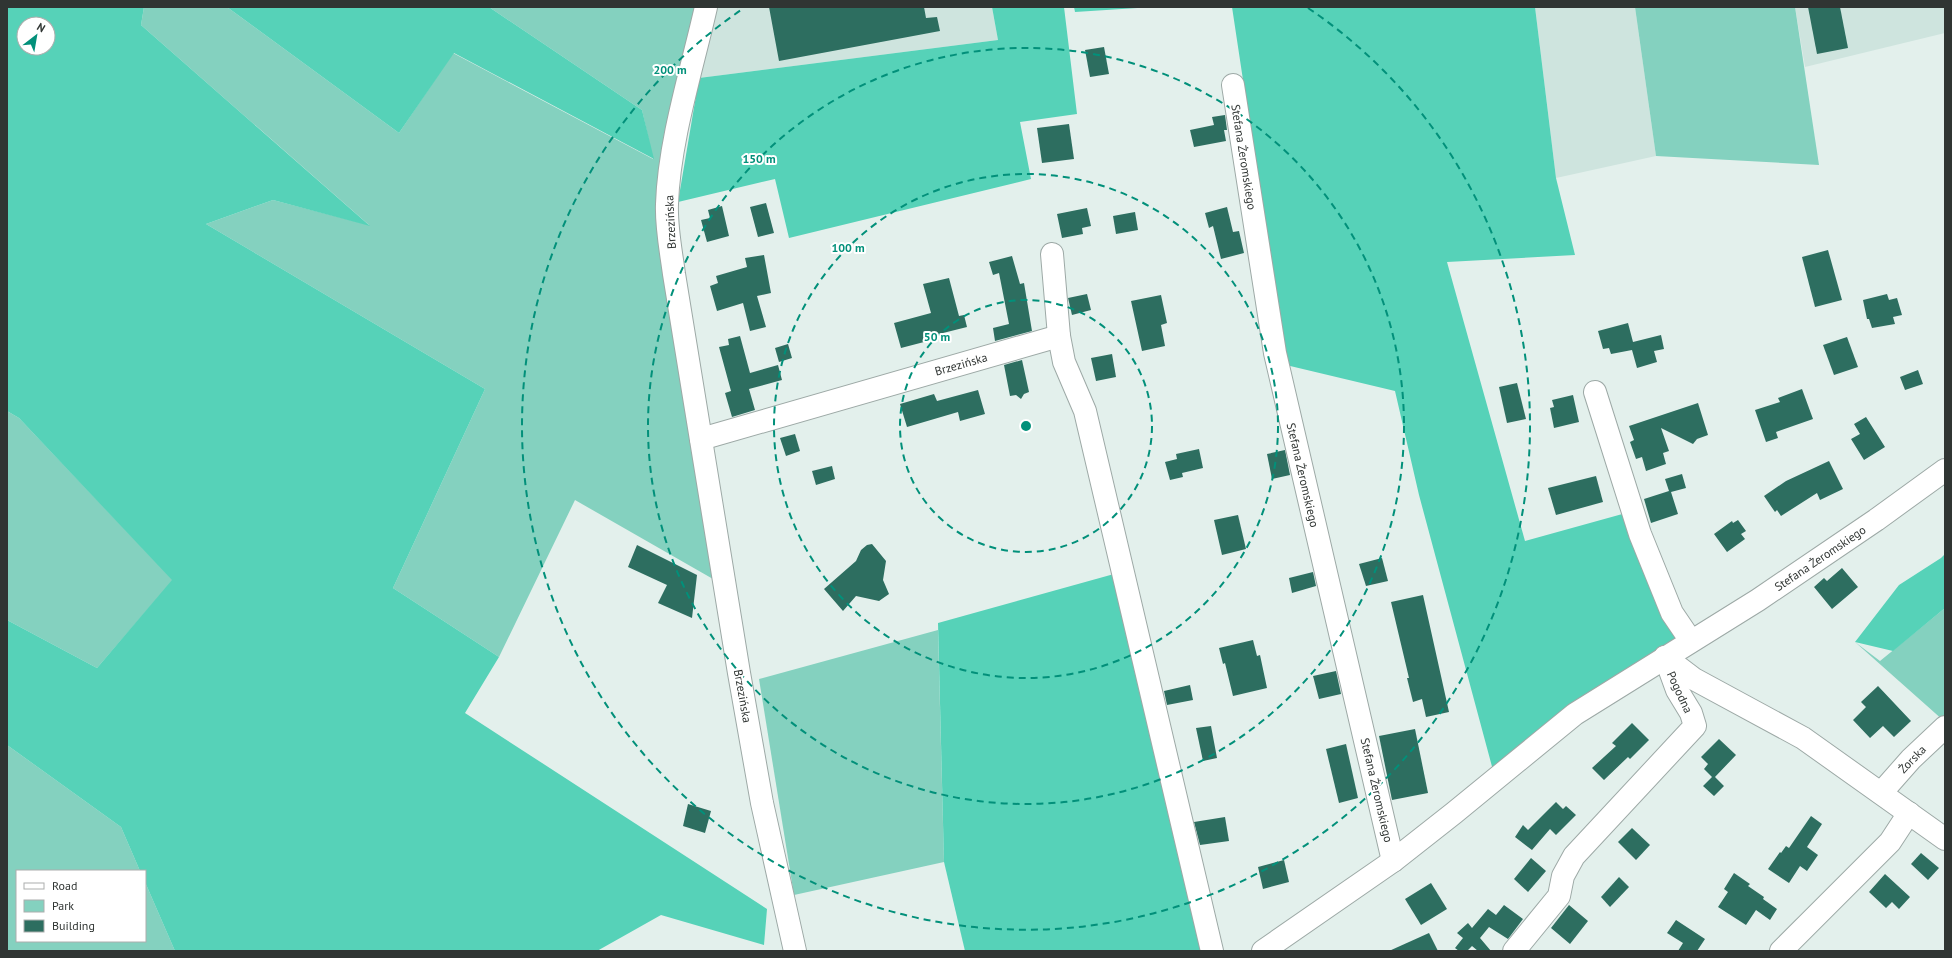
<svg xmlns="http://www.w3.org/2000/svg" width="1952" height="958" viewBox="0 0 1952 958" font-family="'PT Sans',sans-serif">
  <style>
    .built { fill: #cee4de }
    .green { fill: #84d1bf }
    .forest { fill: #56d2b8; fill-rule: evenodd }
    .building { fill: #2d6e60 }
    .lines { fill: none; stroke-linecap: round; stroke-linejoin: round }
    .minor-casing { stroke: #9da9a6; stroke-width: 24 }
    .minor { stroke: #fff; stroke-width: 22 }
    .ring { fill: none; stroke: #02907a; stroke-width: 2; stroke-dasharray: 7 5 }
    .labels { text-anchor: middle; dominant-baseline: central; stroke-width: 4; stroke-linejoin: round; paint-order: stroke }
    .street-label { font-size: 12px; fill: #303533; stroke: #fff }
    .centre { fill: #02907a; stroke: #fff; stroke-width: 2 }
    .ring-label { font-size: 12px; text-anchor: middle; font-weight: bold; fill: #02907a; stroke: #fff; stroke-width: 4; stroke-linejoin: round; paint-order: stroke }
  </style>
  <rect width="100%" height="100%" fill="#e3f0ec"/>
  <g class="built">
    <polygon points="705,7 992,7 998,40 699,78"/>
    <polygon points="1535,7 1635,7 1656,156 1556,178"/>
    <polygon points="1795,7 1945,7 1945,33 1805,67"/>
  </g>
  <g class="green">
    <polygon points="144,7 227,7 399,133 453,53 653,159 642,110 489,7 696,7 667,146 656,218 713,579 575,500 499,657 393,588 485,389 206,224 273,200 369,225 141,25"/>
    <polygon points="1635,7 1795,7 1819,165 1656,156"/>
    <polygon points="7,411 19,418 173,580 97,668 7,620"/>
    <polygon points="1945,608 1945,720 1944,721 1855,642 1880,661"/>
    <polygon points="938,630 944,862 794,895 759,679"/>
    <polygon points="7,745 121,827 140,871 17,871 17,941 145,941 145,882 175,951 7,951"/>
  </g>
  <g class="forest">
    <path d="M7 7H144L141 25 370 226 273 200 206 224 485 389 393 588 499 657 465 713 767 909 764 945 661 915 597 951H175L145 882V871H140L121 827 7 745V620L97 668 172 580 19 418 7 411ZM24 24H48V48H24Z"/>
    <polygon points="227,7 489,7 642,110 654,159 454,53 399,133"/>
    <polygon points="992,7 1064,7 1077,114 1020,122 1031,179 789,238 775,179 678,202 699,78 998,40"/>
    <polygon points="1074,7 1153,7 1075,12"/>
    <polygon points="1232,7 1535,7 1556,178 1575,255 1447,262 1525,541 1626,513 1680,638 1494,774 1419,495 1395,391 1286,365"/>
    <polygon points="1945,554 1945,608 1893,651 1855,642 1899,585 1941,558"/>
    <polygon points="1114,574 1201,951 965,951 944,862 938,623"/>
  </g>
  <g class="building">
    <polygon points="769,7 924,7 926,18 937,17 940,31 779,61"/>
    <polygon points="1808,7 1840,7 1848,48 1817,54"/>
    <polygon points="1104,47 1109,74 1090,77 1085,50"/>
    <polygon points="1225,115 1227,130 1224,130 1226,141 1194,147 1190,130 1214,125 1212,117"/>
    <polygon points="1069,124 1074,159 1042,163 1037,128"/>
    <polygon points="766,203 774,233 758,237 750,207"/>
    <polygon points="722,206 729,236 707,242 701,220 710,218 708,210"/>
    <polygon points="1227,207 1233,232 1239,231 1244,253 1221,259 1213,226 1209,228 1205,213"/>
    <polygon points="1087,208 1091,226 1082,228 1083,234 1062,238 1057,214"/>
    <polygon points="1135,212 1138,230 1116,234 1113,216"/>
    <polygon points="1828,250 1842,300 1815,307 1802,257"/>
    <polygon points="764,255 771,293 757,296 766,327 750,331 743,303 717,311 710,286 718,283 716,276 747,267 745,258"/>
    <polygon points="1012,256 1020,284 1024,283 1032,331 995,341 993,328 1009,324 999,273 993,275 989,262"/>
    <polygon points="949,278 959,316 964,315 967,327 923,338 924,342 901,348 894,323 931,313 923,284"/>
    <polygon points="1087,294 1091,310 1072,315 1068,298"/>
    <polygon points="1887,294 1889,300 1897,298 1902,315 1893,317 1895,324 1872,328 1869,319 1867,319 1863,300"/>
    <polygon points="1161,295 1167,323 1161,325 1165,346 1142,351 1131,301"/>
    <polygon points="1628,323 1633,342 1661,335 1664,349 1654,351 1657,362 1637,368 1632,350 1611,354 1609,348 1603,349 1598,331"/>
    <polygon points="740,336 750,373 778,365 782,380 749,389 755,410 732,417 725,393 731,391 719,347 729,345 728,339"/>
    <polygon points="1847,337 1858,367 1834,375 1823,345"/>
    <polygon points="788,344 792,358 779,362 775,348"/>
    <polygon points="1112,354 1116,377 1096,381 1091,358"/>
    <polygon points="1022,360 1029,392 1024,394 1021,399 1016,395 1010,396 1004,365"/>
    <polygon points="1918,370 1923,384 1905,390 1900,377"/>
    <polygon points="1517,383 1526,419 1507,423 1499,387"/>
    <polygon points="1802,389 1813,419 1776,432 1778,438 1766,442 1755,410 1780,402 1778,398"/>
    <polygon points="978,390 985,414 960,421 958,412 907,427 900,404 934,394 937,401"/>
    <polygon points="1573,395 1579,422 1554,428 1550,408 1554,407 1552,400"/>
    <polygon points="1698,403 1708,435 1697,439 1693,444 1661,428 1669,451 1663,453 1666,464 1646,471 1642,457 1636,459 1630,442 1634,440 1629,426"/>
    <polygon points="1866,417 1885,447 1864,460 1851,439 1860,434 1854,424"/>
    <polygon points="795,434 800,451 786,456 780,438"/>
    <polygon points="1199,449 1203,468 1182,473 1183,477 1170,480 1165,462 1177,459 1176,454"/>
    <polygon points="1285,450 1290,475 1272,479 1267,454"/>
    <polygon points="1829,461 1843,489 1820,500 1817,493 1781,516 1777,510 1775,512 1764,496 1786,481"/>
    <polygon points="832,466 835,479 816,485 812,471"/>
    <polygon points="1682,474 1686,488 1671,492 1678,514 1651,523 1644,499 1669,491 1665,479"/>
    <polygon points="1596,476 1603,502 1556,515 1548,488"/>
    <polygon points="1238,515 1246,549 1222,555 1214,520"/>
    <polygon points="1738,520 1746,531 1741,534 1745,539 1727,552 1714,534 1732,521 1733,523"/>
    <polygon points="872,544 886,561 883,580 889,594 879,601 856,596 843,611 824,589 856,561 861,550 867,545"/>
    <polygon points="637,545 697,575 692,618 658,603 667,585 628,567"/>
    <polygon points="1382,558 1388,581 1366,586 1359,564"/>
    <polygon points="1842,568 1858,587 1832,609 1814,587 1824,578 1827,581"/>
    <polygon points="1313,572 1316,586 1292,593 1289,578"/>
    <polygon points="1423,595 1449,712 1426,717 1422,699 1413,702 1407,678 1409,678 1391,602"/>
    <polygon points="1253,640 1257,656 1260,655 1267,688 1233,696 1225,663 1223,664 1219,648"/>
    <polygon points="1336,671 1341,694 1319,699 1313,676"/>
    <polygon points="1190,685 1193,700 1167,705 1164,691"/>
    <polygon points="1878,686 1911,721 1894,737 1883,726 1870,738 1853,720 1866,707 1861,702"/>
    <polygon points="1632,723 1649,740 1630,759 1628,757 1604,780 1592,768 1616,746 1612,743"/>
    <polygon points="1211,726 1217,758 1203,761 1196,728"/>
    <polygon points="1415,729 1428,793 1392,800 1379,736"/>
    <polygon points="1719,739 1736,755 1715,777 1724,786 1714,796 1703,786 1712,777 1704,769 1708,764 1701,757"/>
    <polygon points="1346,744 1358,798 1339,803 1326,749"/>
    <polygon points="1556,802 1563,809 1566,806 1576,815 1556,835 1550,829 1532,850 1515,837 1523,825 1528,830"/>
    <polygon points="688,804 711,811 705,833 683,826"/>
    <polygon points="1811,816 1822,824 1807,847 1818,855 1807,871 1800,866 1789,883 1768,869 1780,852 1781,853 1786,846 1789,848"/>
    <polygon points="1225,817 1229,841 1200,845 1194,822"/>
    <polygon points="1632,828 1650,845 1636,860 1618,842"/>
    <polygon points="1921,853 1939,868 1928,880 1911,864"/>
    <polygon points="1531,858 1546,871 1528,892 1514,879"/>
    <polygon points="1284,860 1289,882 1263,889 1258,867"/>
    <polygon points="1734,873 1750,884 1748,886 1764,897 1763,899 1777,909 1770,920 1756,910 1746,925 1718,907 1728,892 1724,889"/>
    <polygon points="1885,874 1910,897 1899,909 1892,902 1886,908 1869,892"/>
    <polygon points="1619,877 1629,887 1610,907 1601,897"/>
    <polygon points="1431,883 1447,909 1421,925 1405,899"/>
    <polygon points="1504,905 1523,919 1508,939 1489,927 1480,938 1491,951 1478,951 1472,946 1467,951 1459,951 1455,948 1463,938 1457,933 1468,923 1472,928 1488,909 1496,915"/>
    <polygon points="1569,905 1588,921 1570,944 1551,928"/>
    <polygon points="1676,920 1705,939 1697,951 1678,951 1683,943 1667,933"/>
    <polygon points="1429,933 1438,951 1389,951"/>
  </g>
  <g class="lines">
    <defs>
      <g id="minor">
        <path d="M706 7C692 69 669 141 667 204 666 227 671 251 674 274L739 673 762 803 795 951"/>
        <polyline points="1233,85 1275,353 1393,861"/>
        <polyline points="1052,254 1059,336 1064,362 1085,411 1212,951"/>
        <polyline points="1595,392 1640,534 1672,613 1691,641"/>
        <polyline points="701,439 1059,336"/>
        <polyline points="1665,657 1694,679 1803,738 1945,839"/>
        <polyline points="1881,793 1911,759 1945,727"/>
        <polyline points="1263,951 1393,861 1454,813 1575,714 1758,600 1876,520 1945,470"/>
        <polyline points="1514,951 1559,896 1563,876 1574,856 1695,726 1691,713 1677,690 1665,657"/>
        <polyline points="1781,951 1890,842 1909,813"/>
      </g>
    </defs>
    <use href="#minor" class="minor-casing"/>
    <use href="#minor" class="minor"/>
  </g>
  <g class="ring">
    <circle cx="1026" cy="426" r="126"/>
    <circle cx="1026" cy="426" r="252"/>
    <circle cx="1026" cy="426" r="378"/>
    <path d="M1308 8A504 504 0 1 1 744 8"/>
  </g>
  <g class="labels">
    <g class="street-label">
      <text transform="translate(1244 157) rotate(81)">Stefana Żeromskiego</text>
      <text transform="translate(670 222) rotate(-93)">Brzezińska</text>
      <text transform="translate(961 364) rotate(-16)">Brzezińska</text>
      <text transform="translate(1303 475) rotate(77)">Stefana Żeromskiego</text>
      <text transform="translate(1820 558) rotate(-34)">Stefana Żeromskiego</text>
      <text transform="translate(1680 692) rotate(65)">Pogodna</text>
      <text transform="translate(743 696) rotate(80)">Brzezińska</text>
      <text transform="translate(1912 759) rotate(-46)">Żorska</text>
      <text transform="translate(1377 790) rotate(77)">Stefana Żeromskiego</text>
    </g>
  </g>
  <circle cx="1026" cy="426" r="6" class="centre"/>
  <g class="ring-label">
    <text x="670" y="74">200 m</text>
    <text x="759" y="163">150 m</text>
    <text x="848" y="252">100 m</text>
    <text x="937" y="341">50 m</text>
  </g>
  <rect width="1952" height="958" fill="none" stroke="#303533" stroke-width="16"/>
  <rect x="16" y="870" width="130" height="72" fill="#ffffff" stroke="#acaead"/>
  <rect x="24" y="883" width="20" height="6" fill="#ffffff" stroke="#acaead"/>
  <text x="52" y="890" font-size="12" fill="#303533">Road</text>
  <rect x="24" y="900" width="20" height="12" fill="#84d1bf" stroke="#acaead"/>
  <text x="52" y="910" font-size="12" fill="#303533">Park</text>
  <rect x="24" y="920" width="20" height="12" fill="#2d6e60" stroke="#acaead"/>
  <text x="52" y="930" font-size="12" fill="#303533">Building</text>
  <g transform="translate(36 36) rotate(31)"><circle r="19" fill="#ffffff" stroke="#acaead"/>
  <path d="M0-3L7 15L0 10L-7 15Z" fill="#02907a"/>
  <text y="-6" font-size="11" font-weight="bold" text-anchor="middle" fill="#303533">N</text>
  </g>
</svg>
